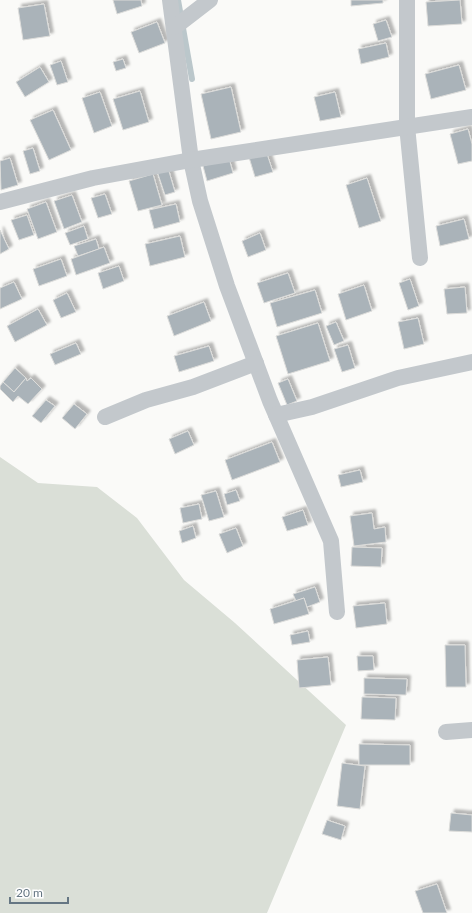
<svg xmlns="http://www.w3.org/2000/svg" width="472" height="913" viewBox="0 0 472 913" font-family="Lato,sans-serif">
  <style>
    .green { fill: #dadfd7 }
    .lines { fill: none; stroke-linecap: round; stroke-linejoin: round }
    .stream { stroke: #bbc7cb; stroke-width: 6 }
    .building { fill: #aab3b9; stroke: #dcdcda; filter: url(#shadow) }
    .minor { stroke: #c3c8cc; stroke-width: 16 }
  </style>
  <defs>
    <filter id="shadow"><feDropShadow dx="3.5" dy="-3.5" stdDeviation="1" flood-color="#0004"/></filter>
  </defs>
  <rect width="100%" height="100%" fill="#fafaf8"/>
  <polygon class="green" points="0,457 38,483 97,487 137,518 184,580 235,623 346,725 267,913 0,913"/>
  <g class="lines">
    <polyline class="stream" points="178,0 192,79"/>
  </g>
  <g class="building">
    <polygon points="113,0 141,0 142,6 117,14"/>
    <polygon points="351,0 383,0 383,3 351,6"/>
    <polygon points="460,0 462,24 428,26 426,2"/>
    <polygon points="44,4 50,36 23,40 18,8"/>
    <polygon points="386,20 392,37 378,41 373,24"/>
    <polygon points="157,22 165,43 139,53 131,32"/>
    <polygon points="386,43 389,57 361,64 358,49"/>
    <polygon points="123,59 126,68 116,71 113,62"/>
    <polygon points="61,61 68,82 57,85 50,65"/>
    <polygon points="459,65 466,90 431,99 425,74"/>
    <polygon points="40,67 49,82 25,97 16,82"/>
    <polygon points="231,87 241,132 211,139 201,94"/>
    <polygon points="140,91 149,122 123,130 113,99"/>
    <polygon points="100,92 112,126 94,133 82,98"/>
    <polygon points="335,92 341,117 320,121 314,97"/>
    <polygon points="53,110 71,150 49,160 30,120"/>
    <polygon points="468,129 472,144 472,161 458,164 450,134"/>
    <polygon points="33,148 40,171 30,174 23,151"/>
    <polygon points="265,148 273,172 255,177 248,154"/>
    <polygon points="10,158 18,185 1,190 0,161"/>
    <polygon points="229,158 233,173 207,181 203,166"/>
    <polygon points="168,168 175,192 165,195 157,171"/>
    <polygon points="153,174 162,205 138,211 129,181"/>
    <polygon points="367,178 381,221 359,228 346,185"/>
    <polygon points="105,194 112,214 98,218 91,198"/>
    <polygon points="72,195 82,222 64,229 54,201"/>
    <polygon points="46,202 57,232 38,239 27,209"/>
    <polygon points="176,204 180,222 154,229 149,210"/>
    <polygon points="27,215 34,235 19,240 11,220"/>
    <polygon points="464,219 469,239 440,246 436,226"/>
    <polygon points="84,226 88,239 70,245 65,233"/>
    <polygon points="0,230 9,249 0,254"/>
    <polygon points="260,233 266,250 248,257 242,241"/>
    <polygon points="180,236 185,257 150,266 145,244"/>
    <polygon points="96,239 99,249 78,256 74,246"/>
    <polygon points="104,247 110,263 76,275 71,259"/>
    <polygon points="61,259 67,276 39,286 33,269"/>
    <polygon points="119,266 124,281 103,289 98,273"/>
    <polygon points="288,273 295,293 264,303 257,283"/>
    <polygon points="410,279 419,306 408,310 399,283"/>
    <polygon points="14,282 22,299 0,309 0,288"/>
    <polygon points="364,285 372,311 346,320 338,294"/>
    <polygon points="465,287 467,313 447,314 444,289"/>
    <polygon points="315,290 322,313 277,327 270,303"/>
    <polygon points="67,293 76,312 61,318 53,300"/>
    <polygon points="204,302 211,321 174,336 167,316"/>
    <polygon points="38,309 47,325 15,342 7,326"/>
    <polygon points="418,318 424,344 404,349 398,322"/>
    <polygon points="336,322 344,341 334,345 326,326"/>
    <polygon points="318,323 330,361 288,374 276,336"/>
    <polygon points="76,343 81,354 55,365 50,354"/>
    <polygon points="348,345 355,368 342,372 334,349"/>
    <polygon points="209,346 214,361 179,372 174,356"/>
    <polygon points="15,368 26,378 14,392 3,382"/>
    <polygon points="26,378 27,381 31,378 42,389 28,404 18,396 13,402 0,389 0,386 3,382 14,392"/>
    <polygon points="288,379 297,401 287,405 278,383"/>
    <polygon points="46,400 55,406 41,423 32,416"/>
    <polygon points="74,404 87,414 75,429 62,418"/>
    <polygon points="188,431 194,445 175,454 169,439"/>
    <polygon points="272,442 280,462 232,480 225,460"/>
    <polygon points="360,470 363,482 341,487 338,475"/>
    <polygon points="236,490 240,501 227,505 224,494"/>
    <polygon points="216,491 224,517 209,521 201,495"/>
    <polygon points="199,504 202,519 183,523 180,508"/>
    <polygon points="303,510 308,525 287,531 282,517"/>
    <polygon points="372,513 374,529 385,527 386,542 354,546 350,516"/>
    <polygon points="193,526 196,538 182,543 179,531"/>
    <polygon points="236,528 243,546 227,553 219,534"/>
    <polygon points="352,547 382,548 381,567 351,566"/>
    <polygon points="315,587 320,602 307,607 304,598 296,601 293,594"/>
    <polygon points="304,598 309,614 274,624 270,609"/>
    <polygon points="385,603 387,624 356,628 353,606"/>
    <polygon points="308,631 310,642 292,645 290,635"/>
    <polygon points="445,645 465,645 466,687 446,687"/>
    <polygon points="357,656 373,656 374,670 358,671"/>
    <polygon points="328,657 331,685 299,688 297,660"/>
    <polygon points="364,678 407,679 406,695 364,694"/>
    <polygon points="362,697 396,698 395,720 361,719"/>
    <polygon points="359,744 410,745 410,765 359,765"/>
    <polygon points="342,763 365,766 360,809 337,806"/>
    <polygon points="451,813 472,815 472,832 449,831"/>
    <polygon points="327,820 345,826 341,840 322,834"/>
    <polygon points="437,884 447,913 423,913 415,891"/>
  </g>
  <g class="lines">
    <g class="minor">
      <polyline points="170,0 191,160 200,201 227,286 270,401 331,541 337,612"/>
      <polyline points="407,0 407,126 420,258"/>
      <polyline points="175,27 210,0"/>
      <polyline points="0,202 93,178 191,160 472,117"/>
      <polyline points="276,415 312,407 398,378 472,362"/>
      <polyline points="105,417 146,400 193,387 256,363"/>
      <polyline points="446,732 472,730"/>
    </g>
  </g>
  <path d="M10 897v6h58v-6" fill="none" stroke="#657683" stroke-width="2"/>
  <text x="16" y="897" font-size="12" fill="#657683" stroke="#ffffff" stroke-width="3" paint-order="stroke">20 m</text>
</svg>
